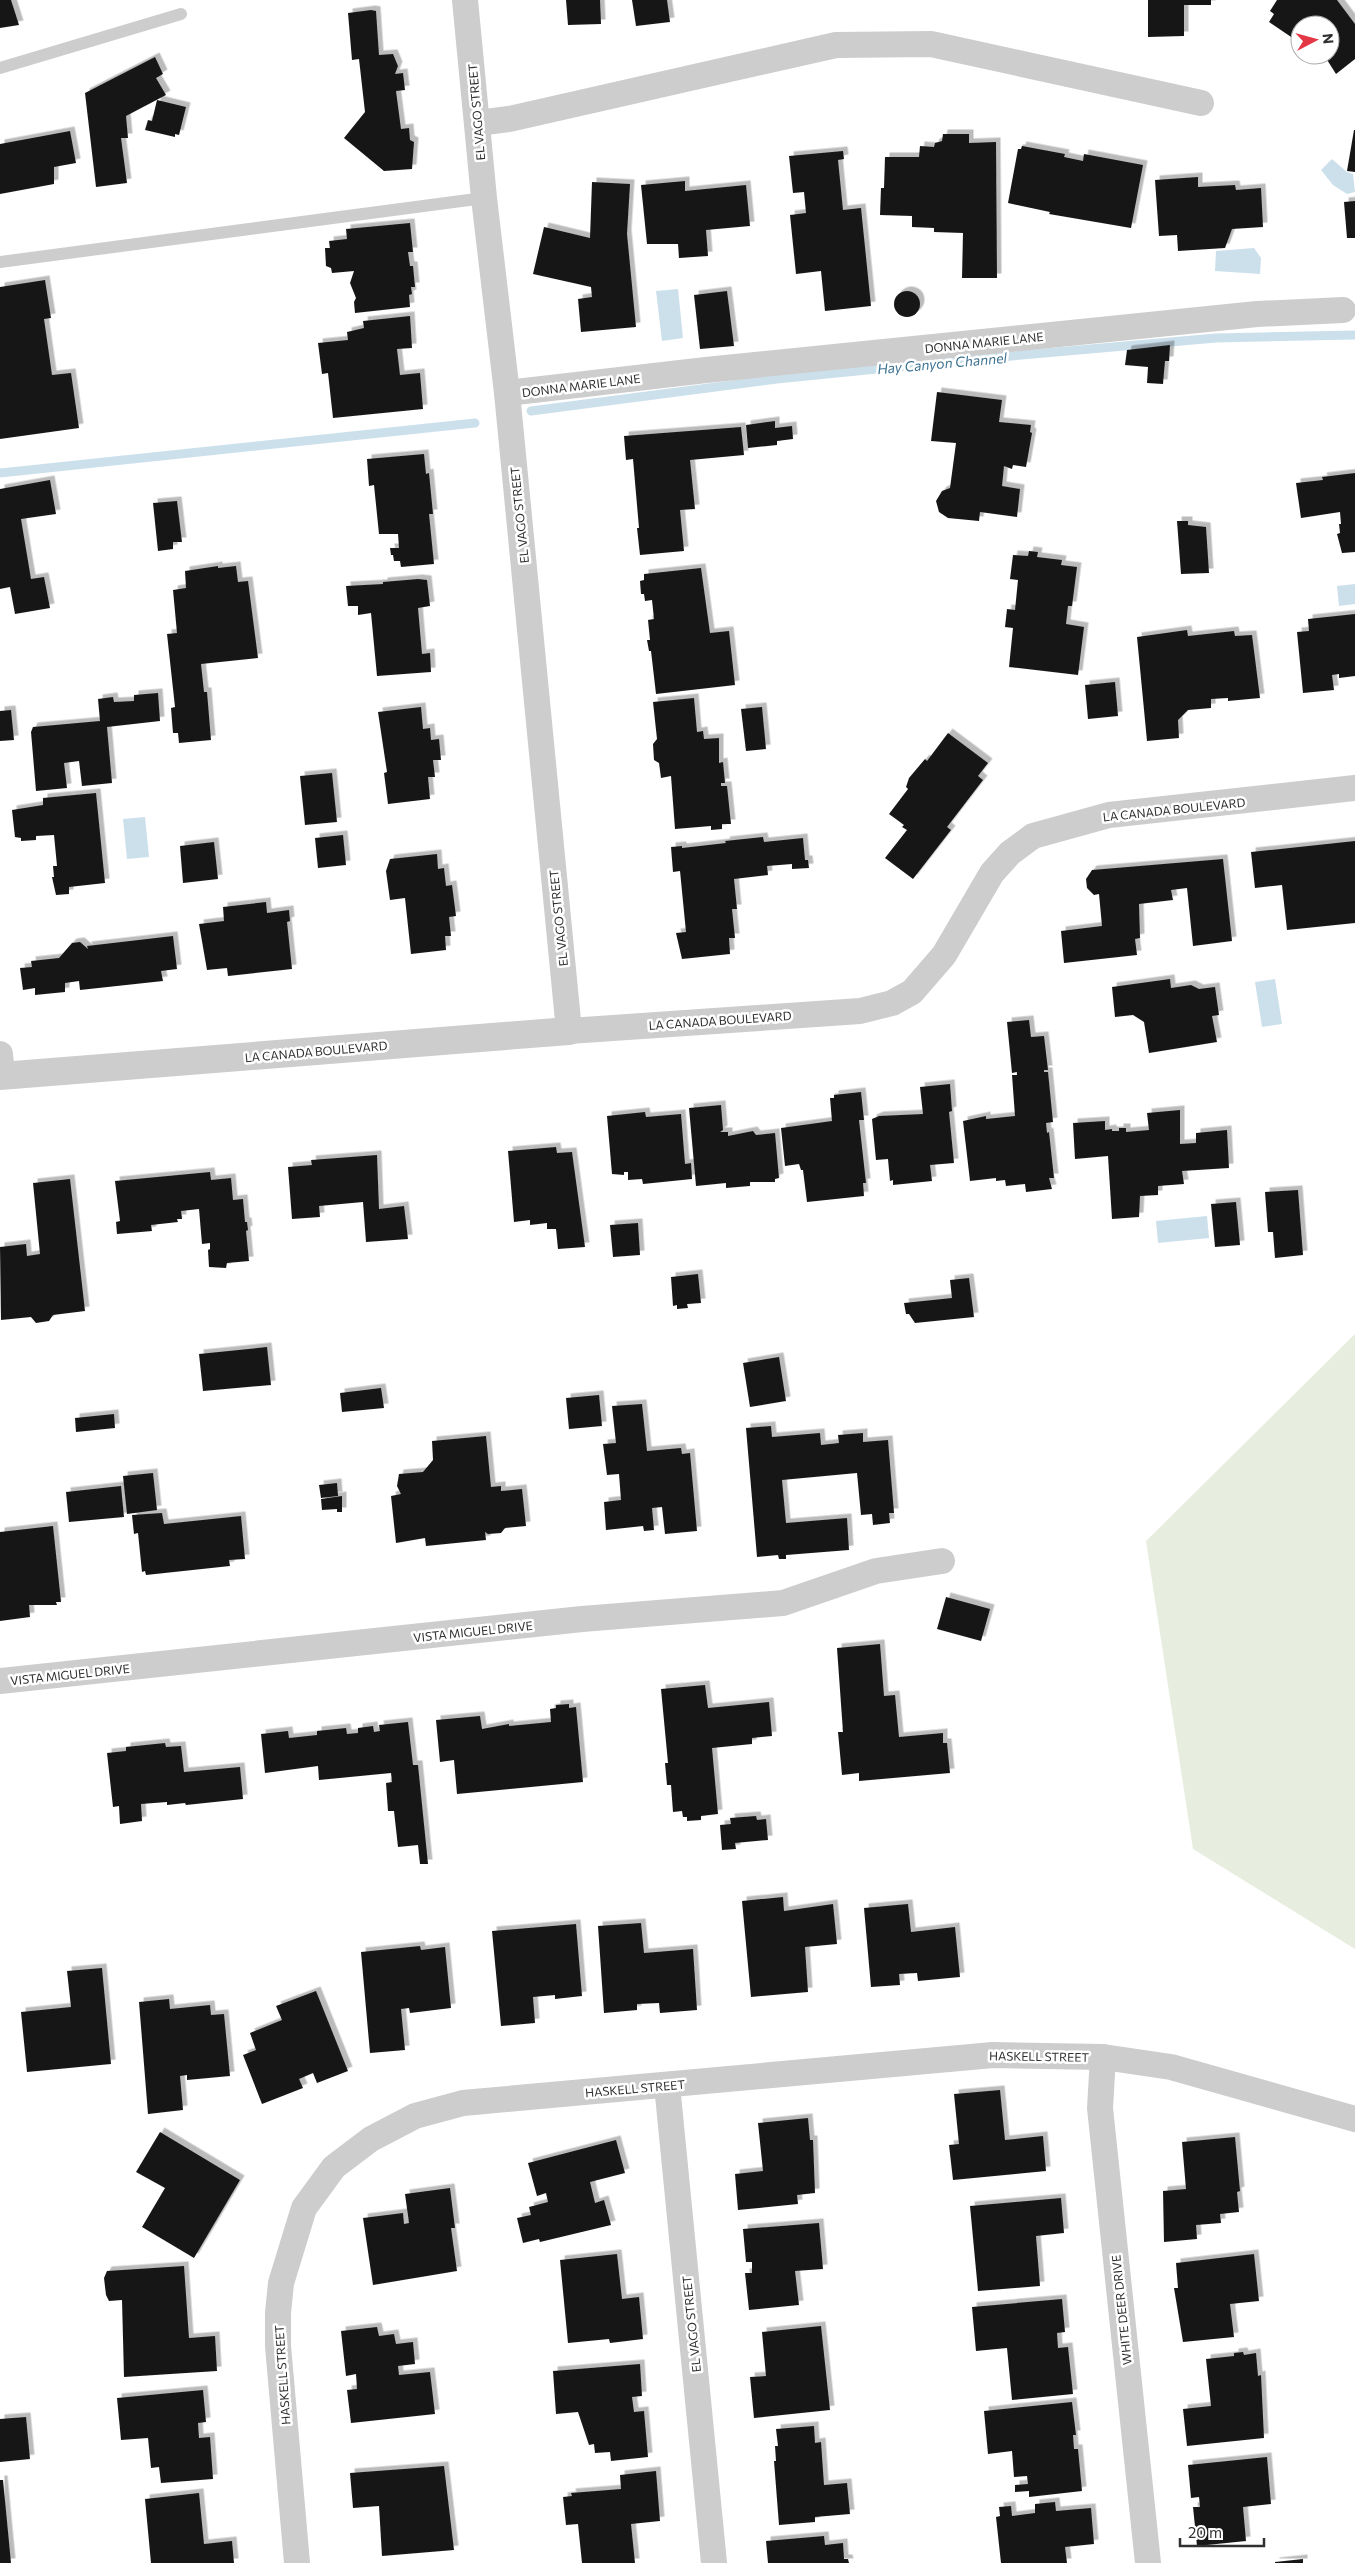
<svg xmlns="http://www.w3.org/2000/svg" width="1355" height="2563" viewBox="0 0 1355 2563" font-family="Commissioner,sans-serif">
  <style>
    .green { fill: #e7eddf }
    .water { fill: #cce0ec }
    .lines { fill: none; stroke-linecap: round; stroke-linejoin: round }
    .stream { stroke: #cce0ec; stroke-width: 9 }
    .building { fill: #171717; filter: url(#shadow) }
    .service { stroke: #cdcdcd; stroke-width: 12 }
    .minor { stroke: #cdcdcd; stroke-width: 26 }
    .tertiary { stroke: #cdcdcd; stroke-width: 28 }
    .labels { text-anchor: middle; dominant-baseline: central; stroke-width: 5; stroke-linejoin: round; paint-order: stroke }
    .street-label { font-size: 12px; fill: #303030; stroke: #fff }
    .water-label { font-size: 14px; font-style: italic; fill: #3e7392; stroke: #fff }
  </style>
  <defs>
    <filter id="shadow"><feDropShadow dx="4.5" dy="-4.5" stdDeviation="0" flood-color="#0004"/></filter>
  </defs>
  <rect width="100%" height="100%" fill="#fff"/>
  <polygon class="green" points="1355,1334 1355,1949 1193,1849 1146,1541"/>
  <g class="water">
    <polygon points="1332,159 1347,172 1353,174 1355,192 1347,194 1333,185 1321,170"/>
    <polygon points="1254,248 1261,258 1260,274 1215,271 1216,251"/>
    <polygon points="678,289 683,338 662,341 656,291"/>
    <polygon points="1355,584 1355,604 1339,606 1337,586"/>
    <polygon points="145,817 149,857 127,859 123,819"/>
    <polygon points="1275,979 1282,1024 1262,1027 1255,982"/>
    <polygon points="1207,1216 1209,1238 1158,1243 1156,1221"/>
  </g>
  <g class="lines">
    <g class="stream">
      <polyline points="531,411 777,379 977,359 1216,338 1355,335"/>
      <polyline points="0,473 475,423"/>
    </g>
  </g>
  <g class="building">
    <polygon points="0,0 11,0 19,25 0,28"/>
    <polygon points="566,0 600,0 601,24 568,25"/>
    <polygon points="632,0 667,0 670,22 636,26"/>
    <polygon points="1148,0 1211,0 1211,5 1184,5 1184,36 1148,37"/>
    <polygon points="1277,0 1337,0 1355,24 1355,59 1336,74 1324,55 1330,55 1330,25 1300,25 1300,43 1269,22 1274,14 1270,11"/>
    <polygon points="371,10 376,11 379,55 393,54 398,66 395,74 403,73 405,90 396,91 401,129 409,128 410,140 414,142 412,169 384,171 344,138 365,112 359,59 352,60 348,13"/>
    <polygon points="155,57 163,74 156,78 166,95 126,116 128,138 121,138 127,183 96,187 85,93"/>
    <polygon points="157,100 186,107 179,135 175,134 175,137 145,130 148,120 152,121"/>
    <polygon points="1354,130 1355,130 1355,172 1347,171"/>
    <polygon points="70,131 76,163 54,167 54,184 0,194 0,144"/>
    <polygon points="943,134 969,134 969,143 996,142 997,278 962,278 963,233 934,232 934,228 912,227 912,216 880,215 881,188 884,188 885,157 919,157 920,146 934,147 935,143 942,141"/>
    <polygon points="1022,146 1065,154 1064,157 1083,161 1084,154 1143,165 1131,228 1049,214 1050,212 1008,203 1018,149 1021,149"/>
    <polygon points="843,151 844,159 838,160 843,210 861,208 871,306 825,311 821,271 796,274 790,215 806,213 804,192 793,193 789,156"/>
    <polygon points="1198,177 1198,187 1235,185 1236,190 1261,188 1263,227 1232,229 1225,248 1178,251 1177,235 1159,236 1155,180"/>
    <polygon points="685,181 685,191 746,185 750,226 706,230 708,256 679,258 678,244 647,244 641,185"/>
    <polygon points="592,182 630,184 627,234 636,327 581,332 578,299 592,297 591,287 533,274 544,227 590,238"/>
    <polygon points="1355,201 1355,238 1347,238 1344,202"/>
    <polygon points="410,223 413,252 408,252 410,266 413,266 415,287 411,287 412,294 409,295 410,307 355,313 354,302 356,298 350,283 354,271 332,273 331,268 326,266 325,248 330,248 329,241 347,239 346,229"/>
    <polygon points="45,280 51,318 44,319 52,375 71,373 79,428 0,439 0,287"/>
    <circle cx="907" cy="304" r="13"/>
    <polygon points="727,291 734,346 700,349 694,295"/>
    <polygon points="410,316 412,348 397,349 400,375 420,373 423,409 333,418 328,373 322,374 318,343 348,340 347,332 364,328 363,321"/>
    <polygon points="1170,345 1169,361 1165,361 1163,384 1147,383 1148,367 1125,365 1127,350"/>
    <polygon points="937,392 1002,400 999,422 1031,425 1030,432 1032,433 1026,467 1013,465 1012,469 1004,466 1002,486 1020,489 1017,517 980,512 979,521 948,518 939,512 936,501 942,491 950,488 956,443 931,441"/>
    <polygon points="775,421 775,428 792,426 793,439 777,441 777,445 748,448 746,425"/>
    <polygon points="741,427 744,455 690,460 695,509 680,510 684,551 640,555 637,528 639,528 633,459 626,460 624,436"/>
    <polygon points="424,454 426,474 429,473 433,514 429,514 434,564 401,567 400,561 394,561 393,555 391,555 390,548 399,548 398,534 379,534 374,485 369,486 367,459"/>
    <polygon points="1355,473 1355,552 1342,553 1337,534 1340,533 1339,524 1341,524 1340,512 1301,518 1296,483 1323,480 1322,477"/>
    <polygon points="50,480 56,514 21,519 31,579 44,577 50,608 15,614 10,587 0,589 0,489"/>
    <polygon points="177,501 182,542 173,542 173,549 158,551 153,503"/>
    <polygon points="1177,521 1188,521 1188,525 1206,527 1209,573 1181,574"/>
    <polygon points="1029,551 1038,552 1037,557 1062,560 1061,565 1077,567 1072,606 1068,606 1066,624 1084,627 1078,675 1009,667 1013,628 1005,627 1007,609 1015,610 1018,580 1010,579 1013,555 1028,556"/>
    <polygon points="218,566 218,568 236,566 238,582 248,581 258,658 201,664 204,692 207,692 211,740 179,743 178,733 173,733 171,708 175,707 167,634 177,633 173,590 186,588 185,571"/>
    <polygon points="701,568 710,633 729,631 735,685 656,694 651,651 649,651 647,640 650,640 648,620 654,619 652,600 645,601 644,594 641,594 640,581 644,580 644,574"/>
    <polygon points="418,579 427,580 430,606 418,608 422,654 430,653 431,672 377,676 371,613 358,615 358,606 348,606 346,586 383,584 383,582"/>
    <polygon points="1355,614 1355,676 1339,678 1339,674 1332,675 1334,690 1303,693 1297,632 1309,631 1308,619"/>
    <polygon points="1187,630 1188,636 1234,631 1235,636 1252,635 1260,698 1228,701 1228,698 1211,699 1211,708 1188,710 1178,720 1179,738 1147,741 1137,637"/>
    <polygon points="1115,682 1118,716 1088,719 1085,685"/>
    <polygon points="158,693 160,721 107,727 112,783 82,786 79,761 64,763 67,788 36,791 31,732 33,727 100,721 98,699 113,697 114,702 134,701 134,695"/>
    <polygon points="694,698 697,732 703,731 704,739 719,738 719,763 723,762 725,783 721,783 721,786 727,786 731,824 722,824 722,829 711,830 711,826 675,829 671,776 661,778 659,763 654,760 653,744 657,739 653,702"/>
    <polygon points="421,707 423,729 430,728 431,740 439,739 441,760 433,760 435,777 428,777 430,799 388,804 384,773 387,772 378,712"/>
    <polygon points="762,707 766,749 746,751 741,709"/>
    <polygon points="11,710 14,740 0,741 0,711"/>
    <polygon points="948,733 988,763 978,776 983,780 947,827 951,830 913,879 885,858 907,830 902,827 904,825 889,814 908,789 906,787 909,778 925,759 927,761"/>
    <polygon points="332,773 337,822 305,825 300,776"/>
    <polygon points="96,793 105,883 69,887 69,894 56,895 52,877 54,877 53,866 57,866 54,835 36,836 36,840 21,841 21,838 15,837 12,810 43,805 43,798"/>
    <polygon points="343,835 346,865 318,868 315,838"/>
    <polygon points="763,837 764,842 803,838 805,860 808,860 809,868 792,869 792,864 767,866 768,875 734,879 737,909 732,909 735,938 729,938 730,954 682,959 676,933 686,932 680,871 673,872 671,847 682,846 682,848 726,843 725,841"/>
    <polygon points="1355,841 1355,923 1287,930 1282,885 1255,888 1251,852"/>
    <polygon points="214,842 218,879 183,883 180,846"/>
    <polygon points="437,854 438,869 444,868 446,886 452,885 456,916 449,917 451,936 445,936 446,950 411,954 405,898 390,900 386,871 390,859"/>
    <polygon points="1223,859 1232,941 1193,946 1187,888 1171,890 1173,900 1139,904 1140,938 1135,939 1137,955 1064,963 1061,931 1102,926 1099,894 1094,895 1087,888 1086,879 1092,870"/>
    <polygon points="266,902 267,913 289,910 290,921 287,922 292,969 228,976 227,968 207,970 199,924 224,921 223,907"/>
    <polygon points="173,936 177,969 161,971 163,981 80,990 79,981 65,983 65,992 35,995 35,988 23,990 20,968 32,967 31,961 59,958 72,943 80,942 88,949 87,946"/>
    <polygon points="1170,979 1171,988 1191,985 1199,989 1215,987 1219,1015 1212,1016 1217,1042 1149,1053 1144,1022 1133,1015 1115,1017 1112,987"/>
    <polygon points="1029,1020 1031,1037 1044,1036 1048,1070 1044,1070 1044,1072 1048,1072 1053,1122 1046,1123 1047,1133 1049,1132 1054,1178 1049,1178 1052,1189 1026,1192 1025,1184 1006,1186 1005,1180 996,1181 996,1178 970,1181 963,1121 986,1116 986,1119 1015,1116 1012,1075 1017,1075 1017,1072 1012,1073 1007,1022"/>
    <polygon points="950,1084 952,1111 949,1112 954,1163 930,1165 932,1181 893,1185 893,1180 890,1181 888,1159 876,1160 872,1119 879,1116 923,1114 920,1087"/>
    <polygon points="861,1092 864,1120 859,1120 866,1183 863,1183 864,1196 807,1202 803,1170 801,1170 799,1164 785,1166 781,1128 832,1121 830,1098 834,1098 834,1095"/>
    <polygon points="721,1105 723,1130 720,1132 728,1132 728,1136 753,1131 756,1135 775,1133 779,1178 775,1179 775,1182 750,1182 750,1186 726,1188 726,1183 696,1186 689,1108"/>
    <polygon points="1180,1110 1180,1144 1196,1143 1196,1133 1227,1130 1229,1168 1182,1171 1184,1184 1158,1186 1158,1195 1140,1196 1139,1217 1112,1219 1108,1156 1075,1159 1073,1123 1105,1121 1105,1130 1112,1129 1112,1131 1119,1131 1119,1128 1126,1128 1126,1132 1149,1130 1147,1113"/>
    <polygon points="645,1112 646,1117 681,1114 685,1164 691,1163 692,1179 643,1184 642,1179 628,1180 628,1172 624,1172 624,1175 612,1174 607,1116"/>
    <polygon points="556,1147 557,1153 572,1152 585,1247 558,1249 556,1229 547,1229 547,1223 530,1225 530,1220 514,1222 508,1151"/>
    <polygon points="377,1155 379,1209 404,1206 408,1239 366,1242 363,1202 319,1206 320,1217 292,1219 288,1167 312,1165 311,1160"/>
    <polygon points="210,1172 211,1180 231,1178 233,1200 243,1199 245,1222 247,1222 248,1230 246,1231 249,1261 227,1263 226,1268 209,1267 208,1250 210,1249 210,1243 202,1244 199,1209 181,1211 182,1219 177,1219 178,1222 151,1225 152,1231 117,1234 116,1222 120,1221 115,1181"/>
    <polygon points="70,1179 85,1311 53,1315 49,1321 36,1323 31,1317 1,1320 0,1247 26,1244 27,1256 40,1254 33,1183"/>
    <polygon points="1298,1190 1303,1255 1275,1258 1273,1232 1268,1232 1265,1192"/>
    <polygon points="1236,1202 1240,1245 1215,1247 1211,1204"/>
    <polygon points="638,1223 640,1255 613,1257 610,1225"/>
    <polygon points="698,1274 701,1303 687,1304 688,1308 677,1309 677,1305 673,1306 671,1277"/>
    <polygon points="969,1278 974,1317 915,1323 909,1314 906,1314 904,1303 952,1298 950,1280"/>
    <polygon points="267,1347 271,1385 203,1391 199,1354"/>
    <polygon points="779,1357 786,1401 750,1407 743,1363"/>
    <polygon points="381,1388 384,1408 342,1412 340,1393"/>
    <polygon points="599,1395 602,1426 569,1429 566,1398"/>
    <polygon points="642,1404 647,1451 681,1448 682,1454 690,1453 697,1531 665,1534 662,1507 652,1508 654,1530 644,1531 643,1526 606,1530 604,1502 621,1500 619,1474 607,1475 603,1444 616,1443 612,1406"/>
    <polygon points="114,1414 115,1428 76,1432 75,1418"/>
    <polygon points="771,1426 772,1437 820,1433 821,1445 839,1443 838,1435 863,1433 863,1442 888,1440 894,1513 889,1513 890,1523 873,1525 872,1514 861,1515 857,1473 782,1480 786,1523 847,1518 849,1550 786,1555 786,1559 779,1559 778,1555 757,1557 746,1428"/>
    <polygon points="486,1436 491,1487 501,1486 501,1491 522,1489 526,1526 505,1528 501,1533 488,1534 485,1532 486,1540 426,1546 425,1538 396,1543 391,1496 401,1494 397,1486 399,1474 423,1472 433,1460 432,1441"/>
    <polygon points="153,1473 157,1510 127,1514 123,1476"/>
    <polygon points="337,1483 338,1496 321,1498 319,1485"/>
    <polygon points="121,1486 124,1517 69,1522 66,1492"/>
    <polygon points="342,1496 342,1512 337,1512 337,1509 322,1510 321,1499"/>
    <polygon points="162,1513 164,1524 241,1516 245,1559 229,1560 230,1566 146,1575 145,1571 142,1572 138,1533 134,1534 132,1515"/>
    <polygon points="53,1526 61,1602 56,1602 57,1605 29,1605 30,1617 0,1621 0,1532"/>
    <polygon points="946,1597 990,1609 981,1641 937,1629"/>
    <polygon points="880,1644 884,1696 895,1695 899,1737 943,1733 943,1743 947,1743 950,1773 859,1781 859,1773 842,1775 838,1732 843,1732 837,1648"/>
    <polygon points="705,1685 708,1708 769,1702 772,1736 752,1738 752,1744 712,1748 718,1814 701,1816 701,1820 687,1821 687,1817 683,1817 682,1811 673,1812 671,1785 667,1785 665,1763 668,1763 661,1689"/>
    <polygon points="569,1704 569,1708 576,1707 583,1782 457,1794 454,1760 440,1762 436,1720 480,1716 482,1729 509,1724 509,1726 551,1722 550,1709 556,1708 556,1705"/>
    <polygon points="408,1722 413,1765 418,1765 428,1864 420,1864 418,1845 398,1847 394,1811 388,1811 386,1783 392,1782 391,1773 319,1780 318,1766 265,1773 261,1734 288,1731 289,1738 317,1735 317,1731 346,1728 347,1734 358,1733 358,1728 373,1726 374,1732 380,1731 379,1725"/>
    <polygon points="165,1743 166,1747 181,1746 184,1772 240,1767 243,1799 186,1805 185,1803 167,1805 167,1802 141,1804 142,1821 120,1824 119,1806 113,1807 107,1753 126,1751 126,1747"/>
    <polygon points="756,1816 757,1820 766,1819 768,1840 735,1843 736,1849 722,1850 720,1825 731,1824 730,1818"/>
    <polygon points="783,1897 784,1911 833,1904 837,1944 805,1947 808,1992 751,1997 742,1901"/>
    <polygon points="908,1904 911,1932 955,1927 960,1977 918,1981 917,1973 899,1974 900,1985 871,1987 864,1908"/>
    <polygon points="641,1923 644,1953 693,1949 697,2010 660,2013 659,2003 637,2004 637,2010 604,2013 598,1926"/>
    <polygon points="576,1924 582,1996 555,1999 555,1995 533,1997 535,2023 501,2026 492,1931"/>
    <polygon points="420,1946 421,1950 445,1947 451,2008 410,2013 409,2008 401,2009 405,2050 370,2053 361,1952"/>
    <polygon points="102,1968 111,2064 27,2072 21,2012 71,2007 67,1971"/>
    <polygon points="316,1991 348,2071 317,2083 313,2073 299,2079 303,2088 262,2104 243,2055 256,2050 250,2033 282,2020 276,2006"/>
    <polygon points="169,1999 170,2009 210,2005 211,2015 224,2014 230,2076 187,2080 187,2075 180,2076 183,2110 148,2114 139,2002"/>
    <polygon points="1000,2090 1005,2140 1043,2136 1046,2171 953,2180 949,2145 959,2144 954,2094"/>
    <polygon points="808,2118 810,2140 813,2140 815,2193 797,2195 798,2204 738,2210 735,2174 763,2171 758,2123"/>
    <polygon points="160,2132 240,2180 194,2258 142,2227 165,2188 136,2172"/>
    <polygon points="1235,2137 1240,2191 1237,2192 1239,2212 1220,2214 1221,2223 1196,2225 1197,2239 1164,2242 1163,2191 1186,2189 1182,2142"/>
    <polygon points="616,2140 625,2173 590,2182 595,2203 604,2200 611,2225 540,2242 539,2239 523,2243 517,2218 531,2215 529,2207 548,2202 546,2193 537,2196 528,2163"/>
    <polygon points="450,2188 455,2228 451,2228 457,2271 373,2285 363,2218 403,2213 404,2224 409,2223 405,2194"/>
    <polygon points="1061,2198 1064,2233 1036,2236 1040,2286 978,2291 970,2206"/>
    <polygon points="819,2223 823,2269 795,2271 799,2305 749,2310 745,2273 752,2273 752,2262 746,2262 743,2229"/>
    <polygon points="617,2254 622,2299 639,2297 643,2339 610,2343 609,2339 568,2343 560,2260"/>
    <polygon points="1254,2254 1259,2301 1230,2304 1234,2337 1183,2342 1174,2288 1178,2288 1176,2263"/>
    <polygon points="184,2266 189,2338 215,2336 217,2371 124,2377 122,2300 109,2301 106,2295 104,2278 107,2271"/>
    <polygon points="1062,2299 1065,2332 1057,2333 1058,2348 1068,2347 1073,2394 1012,2400 1007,2348 976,2351 972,2307"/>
    <polygon points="821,2326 830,2410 754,2418 750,2377 766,2376 762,2332"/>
    <polygon points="377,2327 379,2336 394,2334 396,2344 413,2342 415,2364 398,2366 399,2375 430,2372 435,2414 351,2423 347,2390 357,2389 356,2374 346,2376 341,2331"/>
    <polygon points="1243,2352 1244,2355 1256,2353 1258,2376 1261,2375 1264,2438 1187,2446 1183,2409 1211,2406 1206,2359 1234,2356 1234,2353"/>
    <polygon points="640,2364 642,2396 632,2397 634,2412 644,2411 648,2457 611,2461 610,2452 595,2453 594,2444 589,2445 578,2412 556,2414 553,2371"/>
    <polygon points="203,2390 206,2422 198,2423 199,2438 210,2437 213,2479 161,2483 159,2467 151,2468 148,2438 121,2440 117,2398"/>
    <polygon points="1072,2402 1076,2435 1073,2435 1074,2449 1078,2449 1082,2491 1029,2497 1029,2491 1015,2492 1015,2485 1028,2484 1027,2476 1014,2477 1012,2451 988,2454 984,2411"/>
    <polygon points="26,2417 30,2459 0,2462 0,2419"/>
    <polygon points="814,2426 815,2443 821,2442 824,2485 847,2483 850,2514 815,2517 815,2522 779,2525 774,2461 776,2461 775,2446 778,2446 776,2429"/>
    <polygon points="1267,2457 1271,2504 1243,2507 1246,2541 1197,2546 1193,2507 1200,2507 1199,2497 1191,2498 1188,2465"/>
    <polygon points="444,2466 454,2550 382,2556 379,2506 353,2508 350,2473"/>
    <polygon points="656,2471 660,2521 631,2524 635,2563 582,2563 578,2524 566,2525 563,2497 572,2496 571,2493 621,2489 620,2475"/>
    <polygon points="0,2480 3,2480 11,2563 0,2563"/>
    <polygon points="199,2493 204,2544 232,2541 234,2563 151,2563 145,2499"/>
    <polygon points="1055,2502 1056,2511 1091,2508 1094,2544 1065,2547 1067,2563 1001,2563 996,2517 1000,2516 999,2507 1011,2506 1012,2516 1035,2513 1035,2504"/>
    <polygon points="824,2536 825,2545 843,2543 844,2559 848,2559 849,2563 768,2563 766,2541"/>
    <polygon points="1303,2559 1303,2563 1275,2563 1275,2562"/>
  </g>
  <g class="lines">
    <g class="service">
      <polyline points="0,68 181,14"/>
      <polyline points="0,262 484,198"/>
    </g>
    <g class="minor">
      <polyline points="465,0 484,198 507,393 569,1031 860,1011 892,1003 912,992 944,955 992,873 1010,853 1033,836 1109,815 1355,788"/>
      <polyline points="478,123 509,119 836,45 931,44 1201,103"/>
      <polyline points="507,393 706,370 1257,314 1343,310"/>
      <polyline points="0,1054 2,1076"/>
      <polyline points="0,1681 582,1619 783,1603 876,1571 942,1561"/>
      <polyline points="1103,2057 1100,2108 1148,2563"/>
      <polyline points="667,2085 714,2563"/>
      <polyline points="297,2563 278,2346 278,2313 281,2283 304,2208 334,2167 371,2139 415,2116 463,2103 993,2055 1103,2057 1171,2067 1355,2119"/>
    </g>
    <polyline class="tertiary" points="0,1076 569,1031"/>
  </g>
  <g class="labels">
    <g class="street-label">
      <text transform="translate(476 112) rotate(-95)">EL VAGO STREET</text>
      <text transform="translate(984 342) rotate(-6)">DONNA MARIE LANE</text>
      <text transform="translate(581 385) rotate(-7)">DONNA MARIE LANE</text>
      <text transform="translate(519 515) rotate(-96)">EL VAGO STREET</text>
      <text transform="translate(1174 809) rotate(-6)">LA CANADA BOULEVARD</text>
      <text transform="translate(558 918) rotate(-96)">EL VAGO STREET</text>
      <text transform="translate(720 1020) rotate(-4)">LA CANADA BOULEVARD</text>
      <text transform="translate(316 1051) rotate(-5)">LA CANADA BOULEVARD</text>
      <text transform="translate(473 1631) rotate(-6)">VISTA MIGUEL DRIVE</text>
      <text transform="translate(70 1674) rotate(-6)">VISTA MIGUEL DRIVE</text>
      <text transform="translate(1039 2056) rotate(1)">HASKELL STREET</text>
      <text transform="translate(635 2088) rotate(-5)">HASKELL STREET</text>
      <text transform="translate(1121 2310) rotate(-96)">WHITE DEER DRIVE</text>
      <text transform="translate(691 2324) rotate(-96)">EL VAGO STREET</text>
      <text transform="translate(282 2375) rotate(-94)">HASKELL STREET</text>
    </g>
    <g class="water-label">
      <text transform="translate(942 363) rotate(-5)">Hay Canyon Channel</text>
    </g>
  </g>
  <g transform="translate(1315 40) rotate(84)"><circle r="24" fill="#ffffff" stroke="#acacac"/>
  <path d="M0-4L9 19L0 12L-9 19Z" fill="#e33746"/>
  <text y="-8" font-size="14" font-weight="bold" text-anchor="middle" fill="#303030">N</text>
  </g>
  <path d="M1180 2538v8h84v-8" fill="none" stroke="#303030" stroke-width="2.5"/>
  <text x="1188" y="2538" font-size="15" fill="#303030" stroke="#ffffff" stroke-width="4" paint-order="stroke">20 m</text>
</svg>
